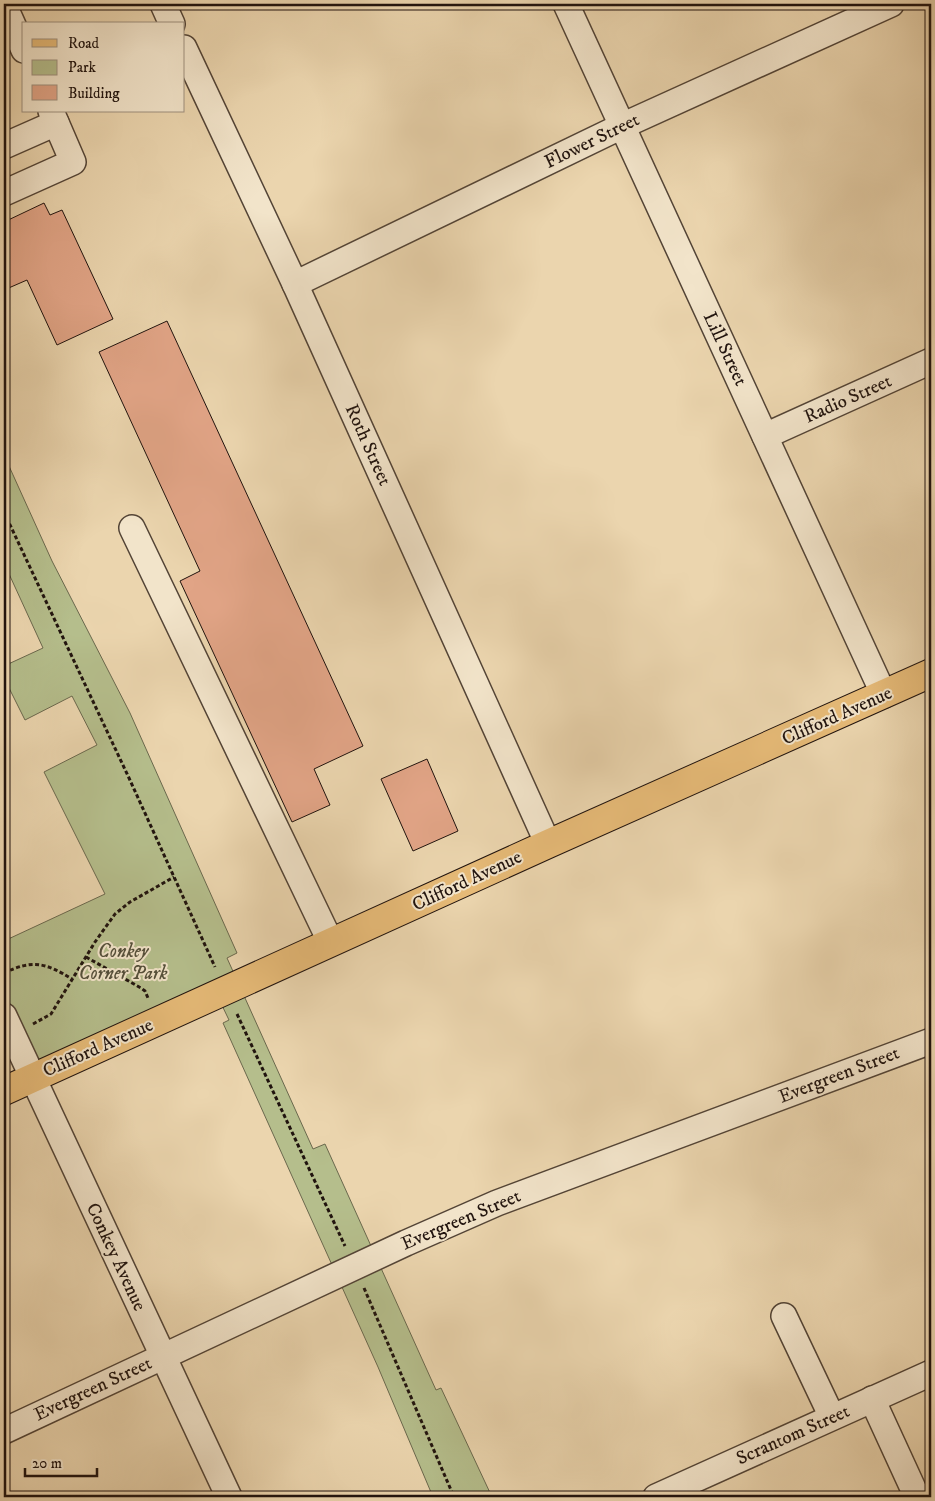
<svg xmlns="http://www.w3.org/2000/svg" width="935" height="1501" viewBox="0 0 935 1501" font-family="'IM FELL DW Pica',serif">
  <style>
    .green { fill: #b5be8c; stroke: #6a684d }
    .building { fill: #e1a486; stroke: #20130e }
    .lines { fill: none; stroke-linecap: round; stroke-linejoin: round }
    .minor-casing { stroke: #534436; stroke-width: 28 }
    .major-casing { stroke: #20130e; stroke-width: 30 }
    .path { stroke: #20130e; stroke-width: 3; stroke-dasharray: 4 2.5; stroke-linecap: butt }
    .minor { stroke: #f2e4ca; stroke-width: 25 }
    .major { stroke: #e6ba77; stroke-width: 28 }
    .labels { text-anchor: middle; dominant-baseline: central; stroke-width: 4; stroke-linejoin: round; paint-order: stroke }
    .street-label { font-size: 19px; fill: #20130e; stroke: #f2e4ca }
    .park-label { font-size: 19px; font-style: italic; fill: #544f3a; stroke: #f2e4ca }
  </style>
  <rect width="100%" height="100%" fill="#ebd5ae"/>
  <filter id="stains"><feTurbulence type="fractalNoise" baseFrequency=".004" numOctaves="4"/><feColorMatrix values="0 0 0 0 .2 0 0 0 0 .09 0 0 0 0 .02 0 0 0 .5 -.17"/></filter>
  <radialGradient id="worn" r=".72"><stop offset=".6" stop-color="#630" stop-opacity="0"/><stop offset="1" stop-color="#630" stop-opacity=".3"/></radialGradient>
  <polygon class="green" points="4,455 52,561 130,713 237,953 227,958 313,1149 325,1144 436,1390 441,1388 492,1497 433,1497 378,1367 223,1023 229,1020 217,995 32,1078 4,1016 4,941 105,894 44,772 97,745 72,696 25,720 4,678 4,666 43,648 4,563"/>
  <g class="building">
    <polygon points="44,203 50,215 62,210 113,319 57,345 27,280 4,290 4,222"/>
    <polygon points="167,321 363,746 314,769 330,805 292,822 180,581 200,571 99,352"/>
    <polygon points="427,759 458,831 413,851 381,779"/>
  </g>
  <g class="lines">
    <defs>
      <g id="minor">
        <polyline points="163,4 172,24"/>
        <polyline points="566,4 884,695"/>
        <polyline points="4,5 24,50"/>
        <polyline points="184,48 295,284 548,844"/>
        <polyline points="4,146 56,123"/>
        <polyline points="4,193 73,162 51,111"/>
        <polyline points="295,284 622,126 891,4"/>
        <polyline points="765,436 931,361"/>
        <polyline points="132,528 331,943"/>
        <polyline points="4,1016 229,1497"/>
        <polyline points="784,1316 832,1417"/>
        <polyline points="872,1399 917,1497"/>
        <polyline points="4,1431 406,1243 497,1203 931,1041"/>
        <polyline points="656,1497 931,1373"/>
      </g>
      <polyline id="major" points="4,1091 548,844 931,673"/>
    </defs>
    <use href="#minor" class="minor-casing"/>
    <use href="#major" class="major-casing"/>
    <g class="path">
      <polyline points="4,512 129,778 215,967"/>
      <polyline points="86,957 141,988 145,991 148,998"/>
      <path d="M4 973C33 959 46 963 72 979"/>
      <polyline points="237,1014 345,1246"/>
      <polyline points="33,1024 51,1014 95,942 115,914 130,902 174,877"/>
      <polyline points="364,1288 454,1497"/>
    </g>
    <use href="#minor" class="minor"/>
    <use href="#major" class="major"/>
  </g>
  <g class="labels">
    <g class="street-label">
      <text transform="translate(592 141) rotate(-26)">Flower Street</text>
      <text transform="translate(725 349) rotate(65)">Lill Street</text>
      <text transform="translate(848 399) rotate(-24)">Radio Street</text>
      <text transform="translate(368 445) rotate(66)">Roth Street</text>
      <text transform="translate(837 716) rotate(-24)">Clifford Avenue</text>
      <text transform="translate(467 881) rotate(-25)">Clifford Avenue</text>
      <text transform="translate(98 1048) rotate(-24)">Clifford Avenue</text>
      <text transform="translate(839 1075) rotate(-21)">Evergreen Street</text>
      <text transform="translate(461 1220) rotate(-23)">Evergreen Street</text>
      <text transform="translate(116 1257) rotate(65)">Conkey Avenue</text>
      <text transform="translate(93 1389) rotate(-25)">Evergreen Street</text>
      <text transform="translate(793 1435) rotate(-24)">Scrantom Street</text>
    </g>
    <g class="park-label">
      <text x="123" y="951">Conkey<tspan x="123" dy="22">Corner Park</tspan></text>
    </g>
  </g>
  <rect width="935" height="1501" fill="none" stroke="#ebd5ae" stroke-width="20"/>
  <rect x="5" y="5" width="925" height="1491" fill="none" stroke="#20130e" stroke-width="2.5"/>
  <rect x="10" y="10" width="915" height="1481" fill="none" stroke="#20130e"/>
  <rect x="22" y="22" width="162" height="90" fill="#f2e4ca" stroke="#9e907f"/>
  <rect x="32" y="39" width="25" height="8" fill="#e6ba77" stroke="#9e907f"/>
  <text x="68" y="48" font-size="15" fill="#20130e">Road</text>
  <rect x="32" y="60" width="25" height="15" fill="#b5be8c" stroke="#9e907f"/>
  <text x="68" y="72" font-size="15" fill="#20130e">Park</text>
  <rect x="32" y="85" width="25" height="15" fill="#e1a486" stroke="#9e907f"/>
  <text x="68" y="98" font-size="15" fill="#20130e">Building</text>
  <path d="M25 1468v8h72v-8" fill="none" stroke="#20130e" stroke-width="2.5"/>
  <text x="32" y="1468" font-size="15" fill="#20130e" stroke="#f2e4ca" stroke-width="4" paint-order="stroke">20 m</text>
  <rect width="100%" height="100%" filter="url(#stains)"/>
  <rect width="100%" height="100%" fill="url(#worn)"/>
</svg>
